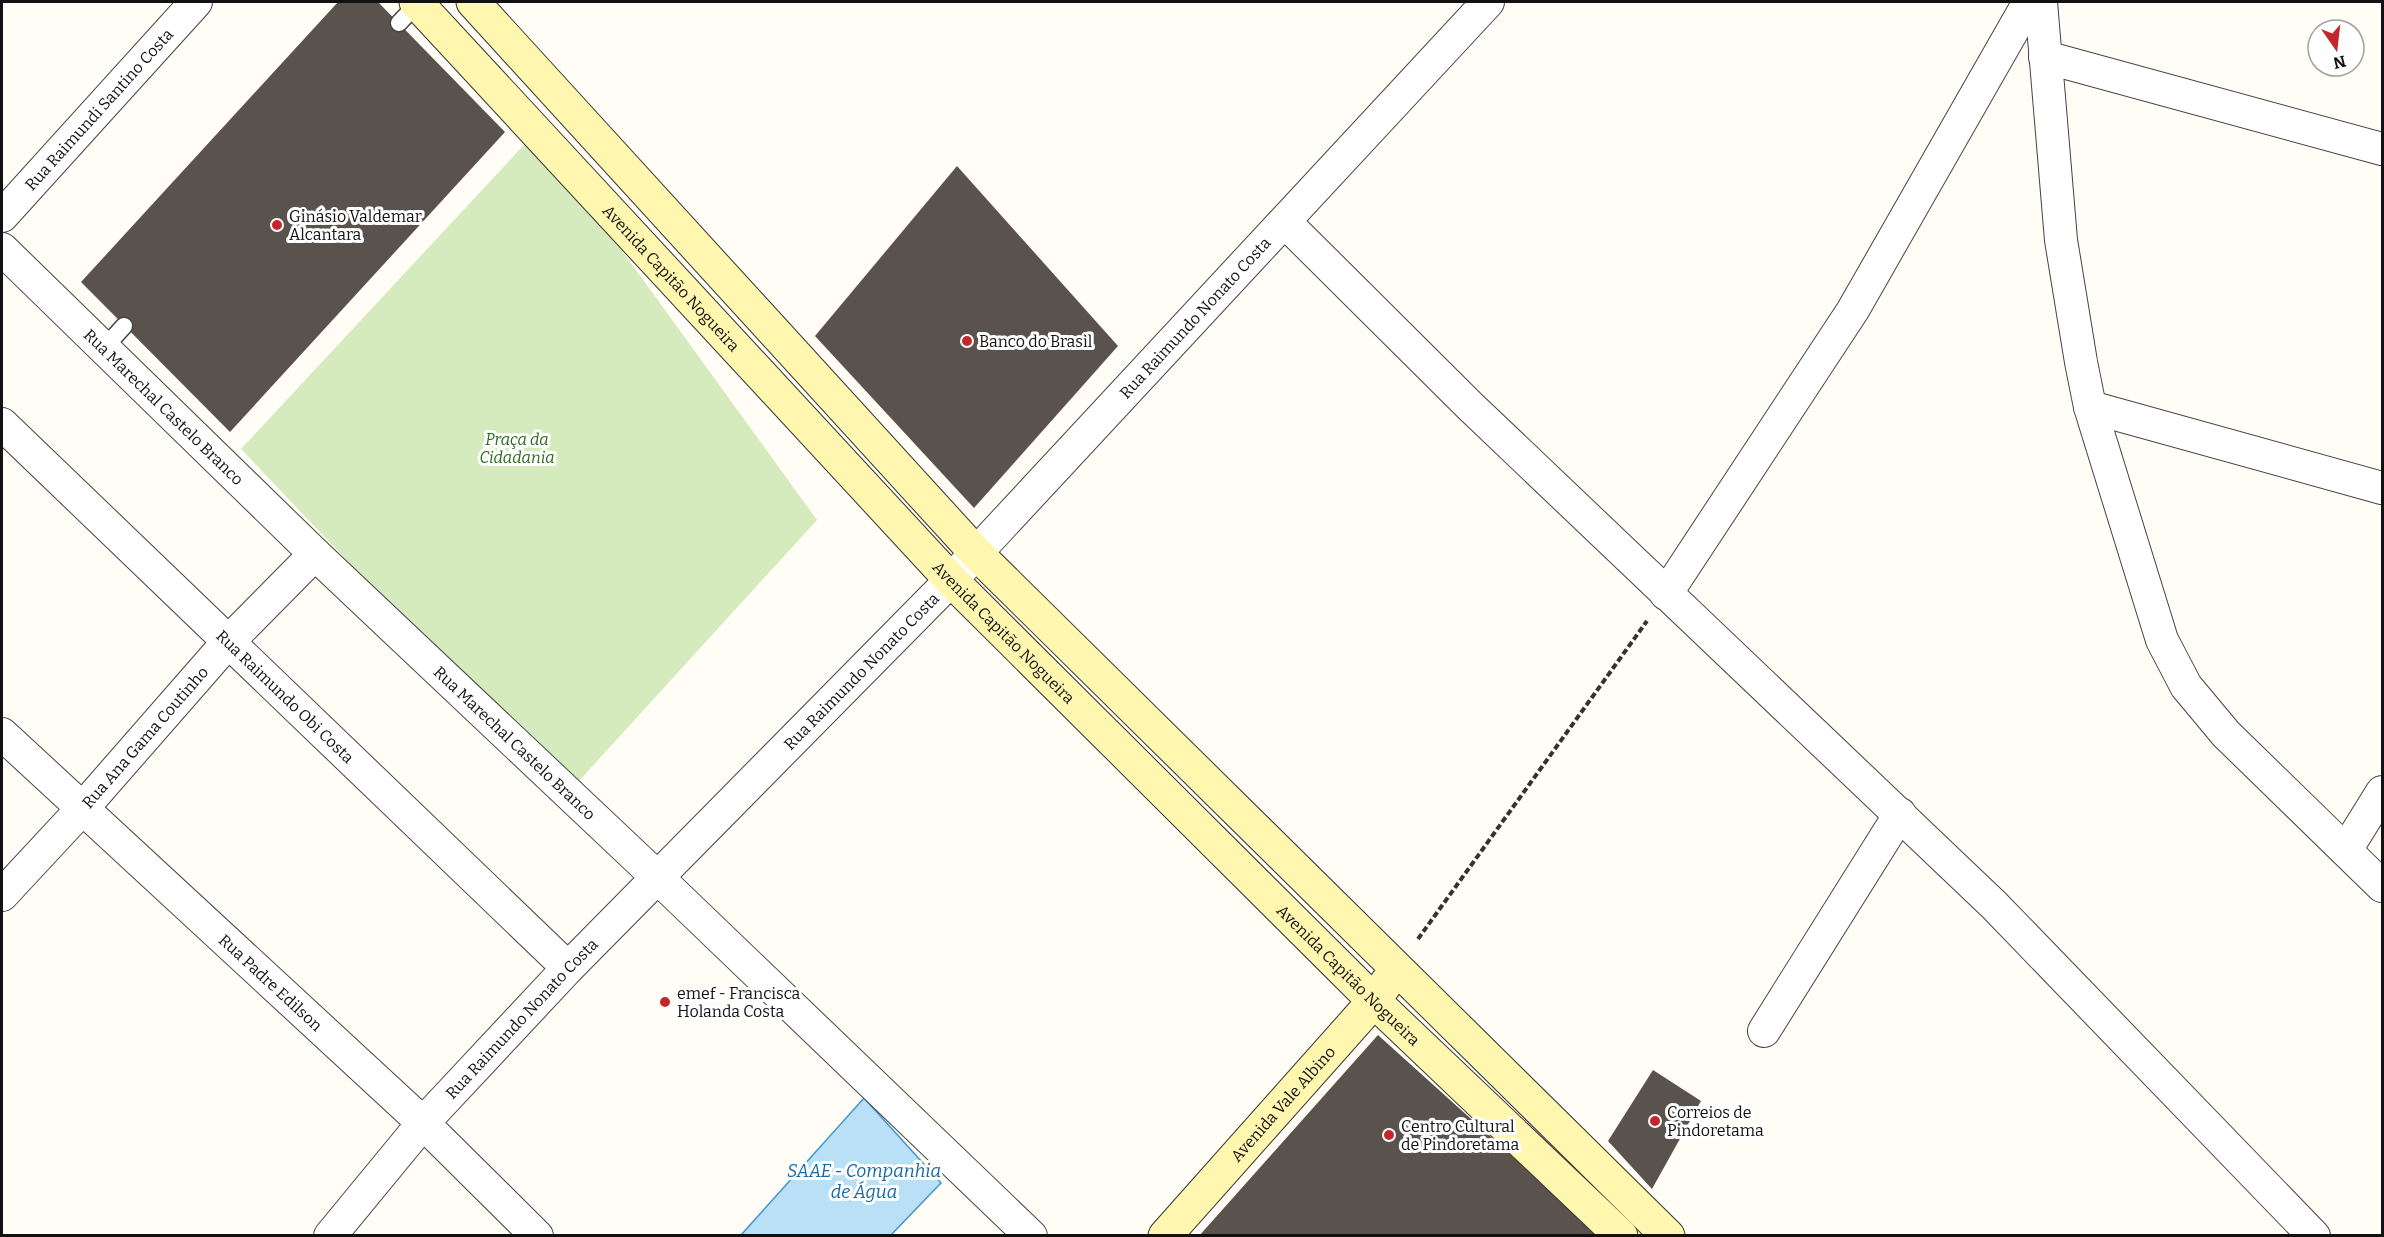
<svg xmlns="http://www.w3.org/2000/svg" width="2384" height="1237" viewBox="0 0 2384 1237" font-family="Bitter,serif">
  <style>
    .green { fill: #d5ebbd }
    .water { fill: #b9e0f7; stroke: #3f96cf; stroke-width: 1.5 }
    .building { fill: #5a524d }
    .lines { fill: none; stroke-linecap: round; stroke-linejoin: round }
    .lane-casing { stroke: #444; stroke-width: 19 }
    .street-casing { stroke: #444; stroke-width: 34 }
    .secondary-casing { stroke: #333; stroke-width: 35 }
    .path { stroke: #333; stroke-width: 4; stroke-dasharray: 6 3; stroke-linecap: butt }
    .lane { stroke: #fff; stroke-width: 16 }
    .street { stroke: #fff; stroke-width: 32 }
    .secondary { stroke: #fff6b0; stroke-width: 33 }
    .poi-dot { fill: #c4262e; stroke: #fff; stroke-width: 2 }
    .labels { text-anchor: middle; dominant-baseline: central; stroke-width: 6; stroke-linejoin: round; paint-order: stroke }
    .street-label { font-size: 16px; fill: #111; stroke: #fff }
    .poi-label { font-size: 16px; fill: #111; stroke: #fff; text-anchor: start }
    .park-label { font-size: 16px; font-style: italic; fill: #2f6b1f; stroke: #fff }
    .water-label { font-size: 18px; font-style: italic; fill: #1768a6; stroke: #fff }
  </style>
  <rect width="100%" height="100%" fill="#fffdf5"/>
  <polygon class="green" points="536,132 817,520 568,793 241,449"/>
  <polygon class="water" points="864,1098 941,1183 891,1235 741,1235"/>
  <g class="building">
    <polygon points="338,2 378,2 505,132 230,432 81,282"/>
    <polygon points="957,166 1118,346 974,508 815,336"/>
    <polygon points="1378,1035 1601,1236 1199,1236"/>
    <polygon points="1653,1070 1701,1101 1652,1189 1608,1141"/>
  </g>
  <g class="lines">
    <defs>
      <g id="lane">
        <polyline points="399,23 418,3"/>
        <polyline points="104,348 124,326"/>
      </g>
      <g id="street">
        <polyline points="2041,2 2061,240 2081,362 2090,407 2162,640 2186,686 2226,734 2382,886"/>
        <polyline points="2045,57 2382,149"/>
        <path id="s1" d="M2 216 196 2"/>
        <polyline points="1285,222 1470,406 1994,905 2314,1236"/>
        <path id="s2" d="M2 249 315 554 657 877 1031 1236"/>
        <polyline points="2090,407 2382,488"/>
        <path id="s3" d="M2 424 568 968"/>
        <polyline points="1666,594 1853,310 2029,2"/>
        <path id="s4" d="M2 734 423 1123 537 1236"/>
        <polyline points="2346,850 2382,792"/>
        <path id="s5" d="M2 895 82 809 228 642 315 554"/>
        <polyline points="1764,1031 1900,814"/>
        <path id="s6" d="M330 1236 423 1123 568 968 951 580 1488 2"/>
      </g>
      <g id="secondary">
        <path id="s7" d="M416 2 951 580 1374 1001 1621 1236"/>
        <polyline points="473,2 976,553 1668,1236"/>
        <path id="s8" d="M1165 1236 1374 1001 1387 982"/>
      </g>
    </defs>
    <use href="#lane" class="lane-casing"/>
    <use href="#street" class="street-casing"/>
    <use href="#secondary" class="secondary-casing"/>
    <polyline class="path" points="1418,939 1647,621"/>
    <use href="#lane" class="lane"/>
    <use href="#street" class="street"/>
    <use href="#secondary" class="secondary"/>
  </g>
  <g class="poi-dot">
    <circle cx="277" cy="225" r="6"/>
    <circle cx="967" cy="341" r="6"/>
    <circle cx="665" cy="1002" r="6"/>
    <circle cx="1655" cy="1121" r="6"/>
    <circle cx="1389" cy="1135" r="6"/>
  </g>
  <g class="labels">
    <g class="street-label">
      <text stroke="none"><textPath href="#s1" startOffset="144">Rua Raimundi Santino Costa</textPath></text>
      <text stroke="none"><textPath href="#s7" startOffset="376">Avenida Capitão Nogueira</textPath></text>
      <text stroke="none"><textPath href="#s6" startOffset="1262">Rua Raimundo Nonato Costa</textPath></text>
      <text stroke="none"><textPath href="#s2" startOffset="226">Rua Marechal Castelo Branco</textPath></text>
      <text stroke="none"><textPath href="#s7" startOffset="862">Avenida Capitão Nogueira</textPath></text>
      <text stroke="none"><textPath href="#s6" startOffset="776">Rua Raimundo Nonato Costa</textPath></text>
      <text stroke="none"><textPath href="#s3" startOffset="393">Rua Raimundo Obi Costa</textPath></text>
      <text stroke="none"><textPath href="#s5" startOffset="213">Rua Ana Gama Coutinho</textPath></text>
      <text stroke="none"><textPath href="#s2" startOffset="712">Rua Marechal Castelo Branco</textPath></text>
      <text stroke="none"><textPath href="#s7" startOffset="1348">Avenida Capitão Nogueira</textPath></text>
      <text stroke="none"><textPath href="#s4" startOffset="366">Rua Padre Edilson</textPath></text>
      <text stroke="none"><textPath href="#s6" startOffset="290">Rua Raimundo Nonato Costa</textPath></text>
      <text stroke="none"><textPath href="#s8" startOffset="177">Avenida Vale Albino</textPath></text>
    </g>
    <g class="poi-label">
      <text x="289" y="216">Ginásio Valdemar<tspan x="289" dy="18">Alcantara</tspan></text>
      <text x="979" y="341">Banco do Brasil</text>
      <text x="677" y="993">emef - Francisca<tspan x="677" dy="18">Holanda Costa</tspan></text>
      <text x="1667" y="1112">Correios de<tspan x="1667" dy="18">Pindoretama</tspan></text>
      <text x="1401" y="1126">Centro Cultural<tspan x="1401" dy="18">de Pindoretama</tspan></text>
    </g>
    <g class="park-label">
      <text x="517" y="439">Praça da<tspan x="517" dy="18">Cidadania</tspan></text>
    </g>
    <g class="water-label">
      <text x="864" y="1171">SAAE - Companhia<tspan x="864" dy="21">de Água</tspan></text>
    </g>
  </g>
  <rect width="2384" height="1237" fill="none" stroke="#111111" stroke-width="6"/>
  <g transform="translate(2336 48) rotate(166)"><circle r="28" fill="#ffffff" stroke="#a0a0a0" stroke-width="1.5"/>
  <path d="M0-4.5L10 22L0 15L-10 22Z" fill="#c4262e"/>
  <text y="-9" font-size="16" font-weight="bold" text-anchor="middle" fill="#111111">N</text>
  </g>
</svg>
